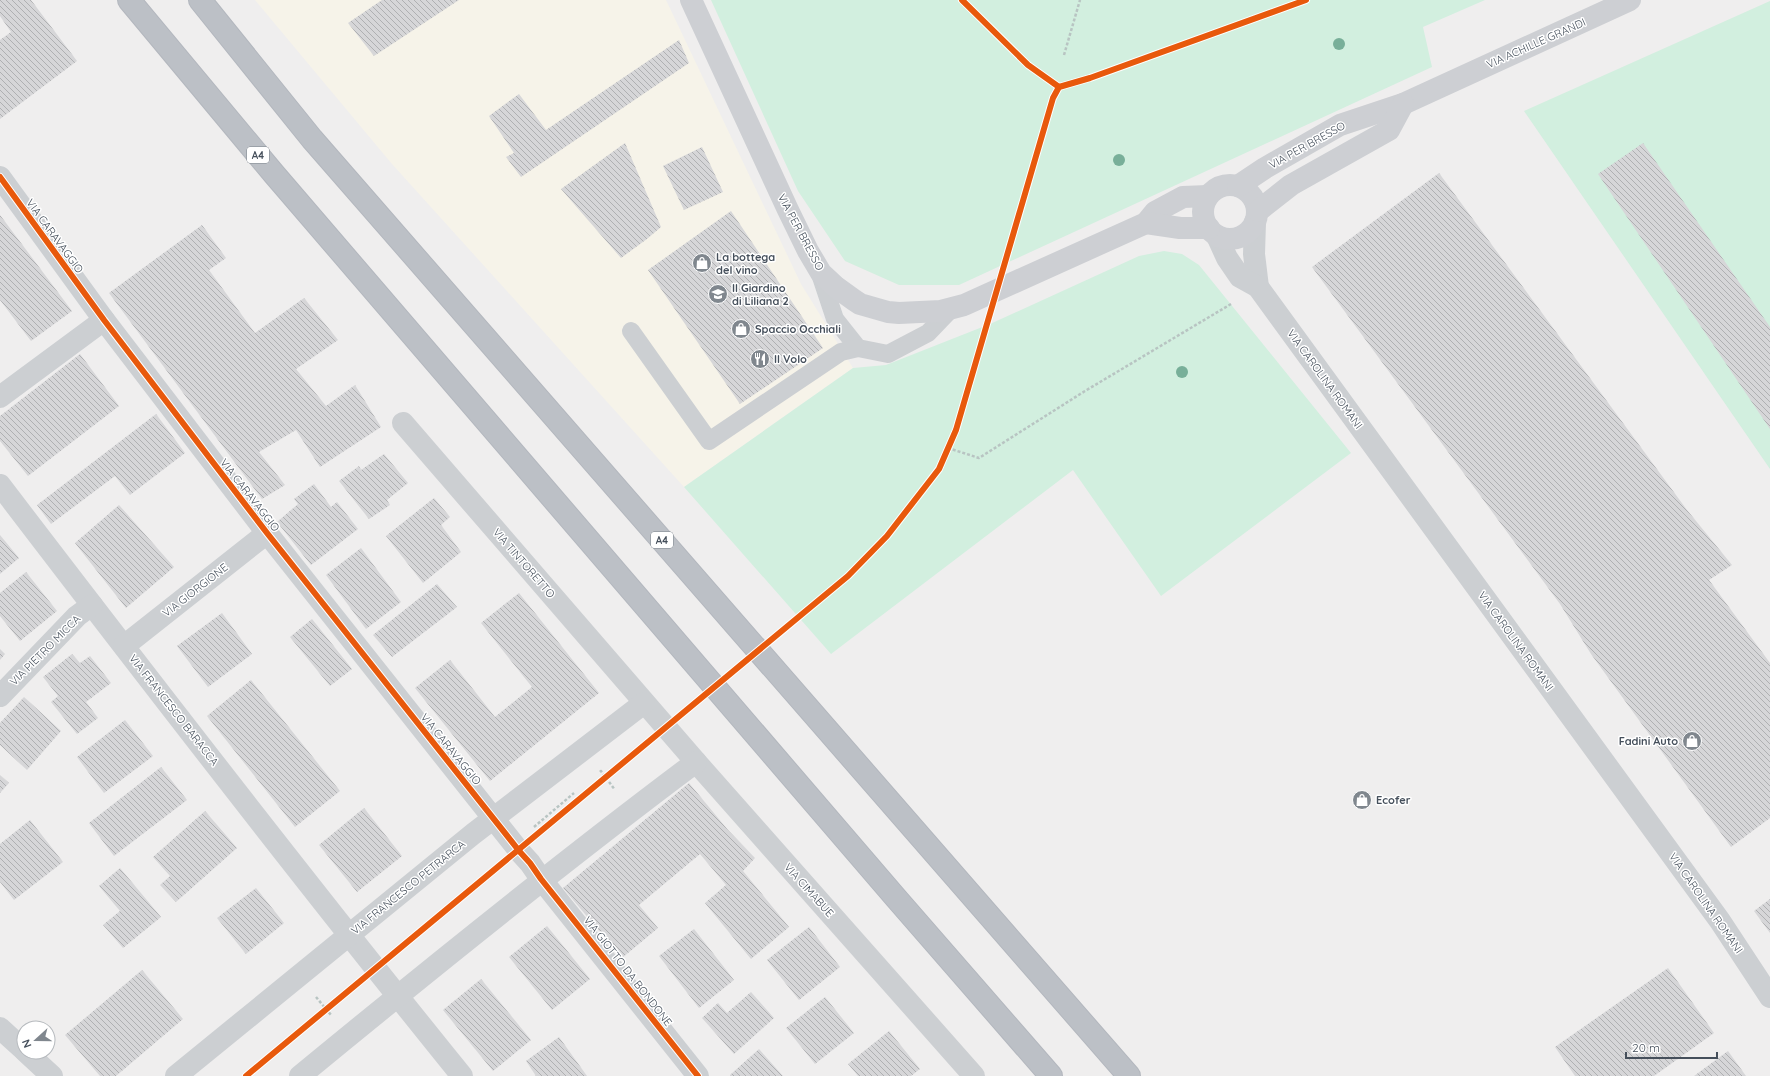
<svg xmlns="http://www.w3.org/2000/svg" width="1770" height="1076" viewBox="0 0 1770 1076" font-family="Quicksand,sans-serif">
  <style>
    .commercial { fill: #f6f3e9 }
    .green { fill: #d2efdf }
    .building { fill: url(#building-back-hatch) }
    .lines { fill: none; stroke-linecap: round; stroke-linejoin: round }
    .highway-casing { stroke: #b3b7be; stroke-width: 24 }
    .path { stroke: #b8c4c2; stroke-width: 2.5; stroke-dasharray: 3 2; stroke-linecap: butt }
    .lane { stroke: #cccfd2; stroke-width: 18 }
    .street { stroke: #cccfd2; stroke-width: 22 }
    .secondary { stroke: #cdcfd3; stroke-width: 22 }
    .highway { stroke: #bcc0c6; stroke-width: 22 }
    .cycleway-casing { stroke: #fff; stroke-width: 8 }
    .cycleway { stroke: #e8590c; stroke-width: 6 }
    .tree { fill: #78af99 }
    .labels { text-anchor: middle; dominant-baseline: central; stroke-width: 3; stroke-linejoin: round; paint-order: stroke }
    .shield { fill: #fff; stroke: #7d848c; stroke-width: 1 }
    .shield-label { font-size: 10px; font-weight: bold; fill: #454f5b }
    .street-label { font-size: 11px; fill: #454f5b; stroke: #fff }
    .poi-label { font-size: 11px; font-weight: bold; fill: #454f5b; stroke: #fff; text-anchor: start }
  </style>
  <defs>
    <pattern id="building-back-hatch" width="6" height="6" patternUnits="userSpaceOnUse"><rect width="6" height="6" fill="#d6d6d8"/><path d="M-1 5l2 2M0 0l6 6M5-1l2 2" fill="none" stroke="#afb0b2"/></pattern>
  </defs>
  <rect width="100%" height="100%" fill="#efeeee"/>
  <polygon class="commercial" points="255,0 666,0 801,284 853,368 684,487 392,164"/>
  <g class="green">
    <polygon points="711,0 1485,0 1423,27 1432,67 959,285 899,285 845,261 798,191"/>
    <polygon points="1770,1 1770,469 1524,111"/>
    <polygon points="1164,251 1182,254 1199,265 1351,453 1161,596 1073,470 831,654 684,487 853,368 886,365 990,324 1139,256"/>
  </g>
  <g class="building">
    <polygon points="0,0 31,0 77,61 0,119 0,40 11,32 0,16"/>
    <polygon points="382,0 459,0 374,56 348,23"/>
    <polygon points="679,40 689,63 521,177 506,157 514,153 489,116 519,94 546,130"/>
    <polygon points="625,143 661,227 647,239 621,258 561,189"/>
    <polygon points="1643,143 1770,327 1770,429 1598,174"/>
    <polygon points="702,147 723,192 684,210 663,166"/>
    <polygon points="1439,173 1687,510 1732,565 1709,580 1770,663 1770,818 1731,847 1591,654 1560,604 1312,267"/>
    <polygon points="731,211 823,348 740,404 648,270"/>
    <polygon points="0,215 72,311 31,341 0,300"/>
    <polygon points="202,225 226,258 209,270 255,333 304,298 338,340 296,369 326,406 355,385 381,427 320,467 296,430 259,452 285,485 262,499 109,293"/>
    <polygon points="80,354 119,406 28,476 0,441 0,416"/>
    <polygon points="156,414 185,453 130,495 115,476 51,524 37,505"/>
    <polygon points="384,454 408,483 387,500 390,505 369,519 339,481 359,466 361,470"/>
    <polygon points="314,484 331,507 337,502 358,529 311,565 277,522 298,504 294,499"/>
    <polygon points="434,498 450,517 441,525 461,552 423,583 386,536"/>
    <polygon points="119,505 174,567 126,608 75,543"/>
    <polygon points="0,535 19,558 0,574"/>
    <polygon points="361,548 401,602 366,629 326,575"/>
    <polygon points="26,572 57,611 20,641 0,616 0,593"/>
    <polygon points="437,584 457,607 392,657 373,635"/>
    <polygon points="519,593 599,693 490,781 415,688 450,660 495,717 532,687 481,623"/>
    <polygon points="222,613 252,654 208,687 177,646"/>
    <polygon points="312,619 352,669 330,686 290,637"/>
    <polygon points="0,649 5,654 0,660"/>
    <polygon points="72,654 80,663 90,656 111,683 86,702 98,718 77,734 51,702 58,696 43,677"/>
    <polygon points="251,680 340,791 295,827 207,716"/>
    <polygon points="24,697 61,731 27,770 0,745 0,723"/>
    <polygon points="125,720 153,756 104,793 77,757"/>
    <polygon points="161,767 187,800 114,856 89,823"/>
    <polygon points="0,775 9,783 0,793"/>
    <polygon points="689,783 728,830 755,858 743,871 789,927 751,959 705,903 726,885 700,854 639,905 658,928 622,958 563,888"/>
    <polygon points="364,808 402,856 357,892 319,845"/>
    <polygon points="205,811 237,848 176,902 160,885 170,876 153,857"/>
    <polygon points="30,820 63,862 14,900 0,882 0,844"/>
    <polygon points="120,868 161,917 123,948 103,925 120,911 99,886"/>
    <polygon points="256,888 284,923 246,954 217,918"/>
    <polygon points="1770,899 1770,933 1754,911"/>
    <polygon points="547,926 590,979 552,1010 509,957"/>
    <polygon points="809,927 840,967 799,1000 767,960"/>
    <polygon points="694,929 734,980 699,1008 659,956"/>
    <polygon points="1668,968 1714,1033 1654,1076 1575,1076 1555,1047"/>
    <polygon points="142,970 183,1019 116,1076 100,1076 65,1035"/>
    <polygon points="481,979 531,1040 493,1071 443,1010"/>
    <polygon points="751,992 774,1018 734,1054 702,1018 718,1003 727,1013"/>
    <polygon points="825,997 854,1033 815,1064 786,1028"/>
    <polygon points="889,1031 920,1069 911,1076 858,1076 848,1064"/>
    <polygon points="559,1037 587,1076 536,1076 526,1061"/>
    <polygon points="759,1049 783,1076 730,1076 730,1075"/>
    <polygon points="1728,1051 1746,1076 1694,1076"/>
  </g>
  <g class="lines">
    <defs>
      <g id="highway">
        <polyline points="129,0 274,174 896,898 1051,1076"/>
        <polyline points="200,0 312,139 1129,1076"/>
      </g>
    </defs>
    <use href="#highway" class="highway-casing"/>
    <g class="path">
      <polyline points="1064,55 1080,0"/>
      <polyline points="948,448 979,458 1085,391 1231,304"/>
      <polyline points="600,772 601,771 615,790"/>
      <polyline points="534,827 574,793"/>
      <polyline points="316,997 331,1015"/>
    </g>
    <g class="lane">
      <polyline points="819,271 835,319 858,348 888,354 928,333 952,308"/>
      <polyline points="631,331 709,441 841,352 858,348"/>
    </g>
    <g class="street">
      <polyline points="0,177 104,320 267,533 520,852 530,863 541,879 698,1076"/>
      <polyline points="1255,222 1254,254 1258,287"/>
      <polyline points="1217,236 1227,258 1240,277 1258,287 1720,921 1770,997"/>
      <polyline points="0,397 104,320"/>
      <polyline points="403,423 696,762 974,1076"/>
      <path d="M0 485C152 684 305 882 462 1076"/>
      <polyline points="124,646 267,533"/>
      <polyline points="0,696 77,616 92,605"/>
      <polyline points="0,1028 24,1050"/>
      <polyline points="26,1052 52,1076"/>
      <polyline points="176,1076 473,834 644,703"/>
      <path d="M300 1076C430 969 561 863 696 762"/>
    </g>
    <g class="secondary">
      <polyline points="691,0 788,210 808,251 821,273 836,287 854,300 860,304 888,312 899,313 941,311 964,305 1146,223 1155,212 1183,197 1208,196"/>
      <circle cx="1230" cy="212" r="27"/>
      <polyline points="1238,186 1265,168 1340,125 1403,104 1630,0"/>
      <polyline points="1258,211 1291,185 1389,130 1403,104"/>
      <polyline points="1146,223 1180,228 1209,228"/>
    </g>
    <use href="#highway" class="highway"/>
    <defs>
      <g id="cycleway">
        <polyline points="962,0 1028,65 1059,87"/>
        <polyline points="0,177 104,320 267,533 520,852 530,863 541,879 698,1076"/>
        <polyline points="246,1076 848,576 887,536 939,469 956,430 1053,98 1059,87 1090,78 1306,0"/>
      </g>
    </defs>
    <use href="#cycleway" class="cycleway-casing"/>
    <use href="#cycleway" class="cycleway"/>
  </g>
  <g class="tree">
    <circle cx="1339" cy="44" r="6"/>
    <circle cx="1119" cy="160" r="6"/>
    <circle cx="1182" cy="372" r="6"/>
  </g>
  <defs>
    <symbol id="shop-disc" viewBox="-11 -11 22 22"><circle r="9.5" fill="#80878e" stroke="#fff"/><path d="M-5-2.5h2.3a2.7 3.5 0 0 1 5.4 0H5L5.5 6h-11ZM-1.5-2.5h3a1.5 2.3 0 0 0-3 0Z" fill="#fff"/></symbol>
    <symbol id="school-disc" viewBox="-11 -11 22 22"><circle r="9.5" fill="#80878e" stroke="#fff"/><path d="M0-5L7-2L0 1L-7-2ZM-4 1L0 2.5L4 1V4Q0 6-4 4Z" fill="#fff"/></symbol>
    <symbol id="restaurant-disc" viewBox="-11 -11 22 22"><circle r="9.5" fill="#80878e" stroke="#fff"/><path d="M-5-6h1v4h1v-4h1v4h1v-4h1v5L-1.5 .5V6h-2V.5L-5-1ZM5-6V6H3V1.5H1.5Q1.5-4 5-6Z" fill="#fff"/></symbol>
  </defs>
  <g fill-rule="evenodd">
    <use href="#shop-disc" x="691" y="252" width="22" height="22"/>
    <use href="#school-disc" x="707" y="283" width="22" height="22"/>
    <use href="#shop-disc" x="730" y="318" width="22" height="22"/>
    <use href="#restaurant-disc" x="749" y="348" width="22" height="22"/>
    <use href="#shop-disc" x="1681" y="730" width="22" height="22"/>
    <use href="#shop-disc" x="1351" y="789" width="22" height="22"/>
  </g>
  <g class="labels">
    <g class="shield">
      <rect x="247" y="147" width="22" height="16" rx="3"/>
      <rect x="651" y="532" width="22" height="16" rx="3"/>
    </g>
    <g class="shield-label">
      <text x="258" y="155">A4</text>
      <text x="662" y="540">A4</text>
    </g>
    <g class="street-label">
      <text transform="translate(1536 43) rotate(-24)">VIA ACHILLE GRANDI</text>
      <text transform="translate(1307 145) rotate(-29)">VIA PER BRESSO</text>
      <text transform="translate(801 232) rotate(62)">VIA PER BRESSO</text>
      <text transform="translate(55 236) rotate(54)">VIA CARAVAGGIO</text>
      <text transform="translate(1325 379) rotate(54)">VIA CAROLINA ROMANI</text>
      <text transform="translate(250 495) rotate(52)">VIA CARAVAGGIO</text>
      <text transform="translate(524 563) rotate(49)">VIA TINTORETTO</text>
      <text transform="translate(195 590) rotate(-38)">VIA GIORGIONE</text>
      <text transform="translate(1516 641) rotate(54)">VIA CAROLINA ROMANI</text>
      <text transform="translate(45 650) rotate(-45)">VIA PIETRO MICCA</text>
      <text transform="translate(174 710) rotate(52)">VIA FRANCESCO BARACCA</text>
      <text transform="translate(451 749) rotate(51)">VIA CARAVAGGIO</text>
      <text transform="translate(408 887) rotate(-39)">VIA FRANCESCO PETRARCA</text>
      <text transform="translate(809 890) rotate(48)">VIA CIMABUE</text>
      <text transform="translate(1706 903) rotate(55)">VIA CAROLINA ROMANI</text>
      <text transform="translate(628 971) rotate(52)">VIA GIOTTO DA BONDONE</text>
    </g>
    <g class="poi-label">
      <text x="716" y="257">La bottega<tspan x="716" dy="13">del vino</tspan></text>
      <text x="732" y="288">Il Giardino<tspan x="732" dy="13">di Liliana 2</tspan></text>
      <text x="755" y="329">Spaccio Occhiali</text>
      <text x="774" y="359">Il Volo</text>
      <text x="1678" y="741" text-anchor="end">Fadini Auto</text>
      <text x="1376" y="800">Ecofer</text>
    </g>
  </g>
  <g transform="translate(36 1040) rotate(249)"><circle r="19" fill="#ffffff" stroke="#b5b9bd"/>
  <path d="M0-3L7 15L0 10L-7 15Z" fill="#80878e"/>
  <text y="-6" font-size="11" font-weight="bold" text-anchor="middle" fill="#454f5b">N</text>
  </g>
  <path d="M1626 1052v6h91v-6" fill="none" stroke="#454f5b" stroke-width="2"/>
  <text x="1632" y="1052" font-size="12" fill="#454f5b" stroke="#ffffff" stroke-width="3" paint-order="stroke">20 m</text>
</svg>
